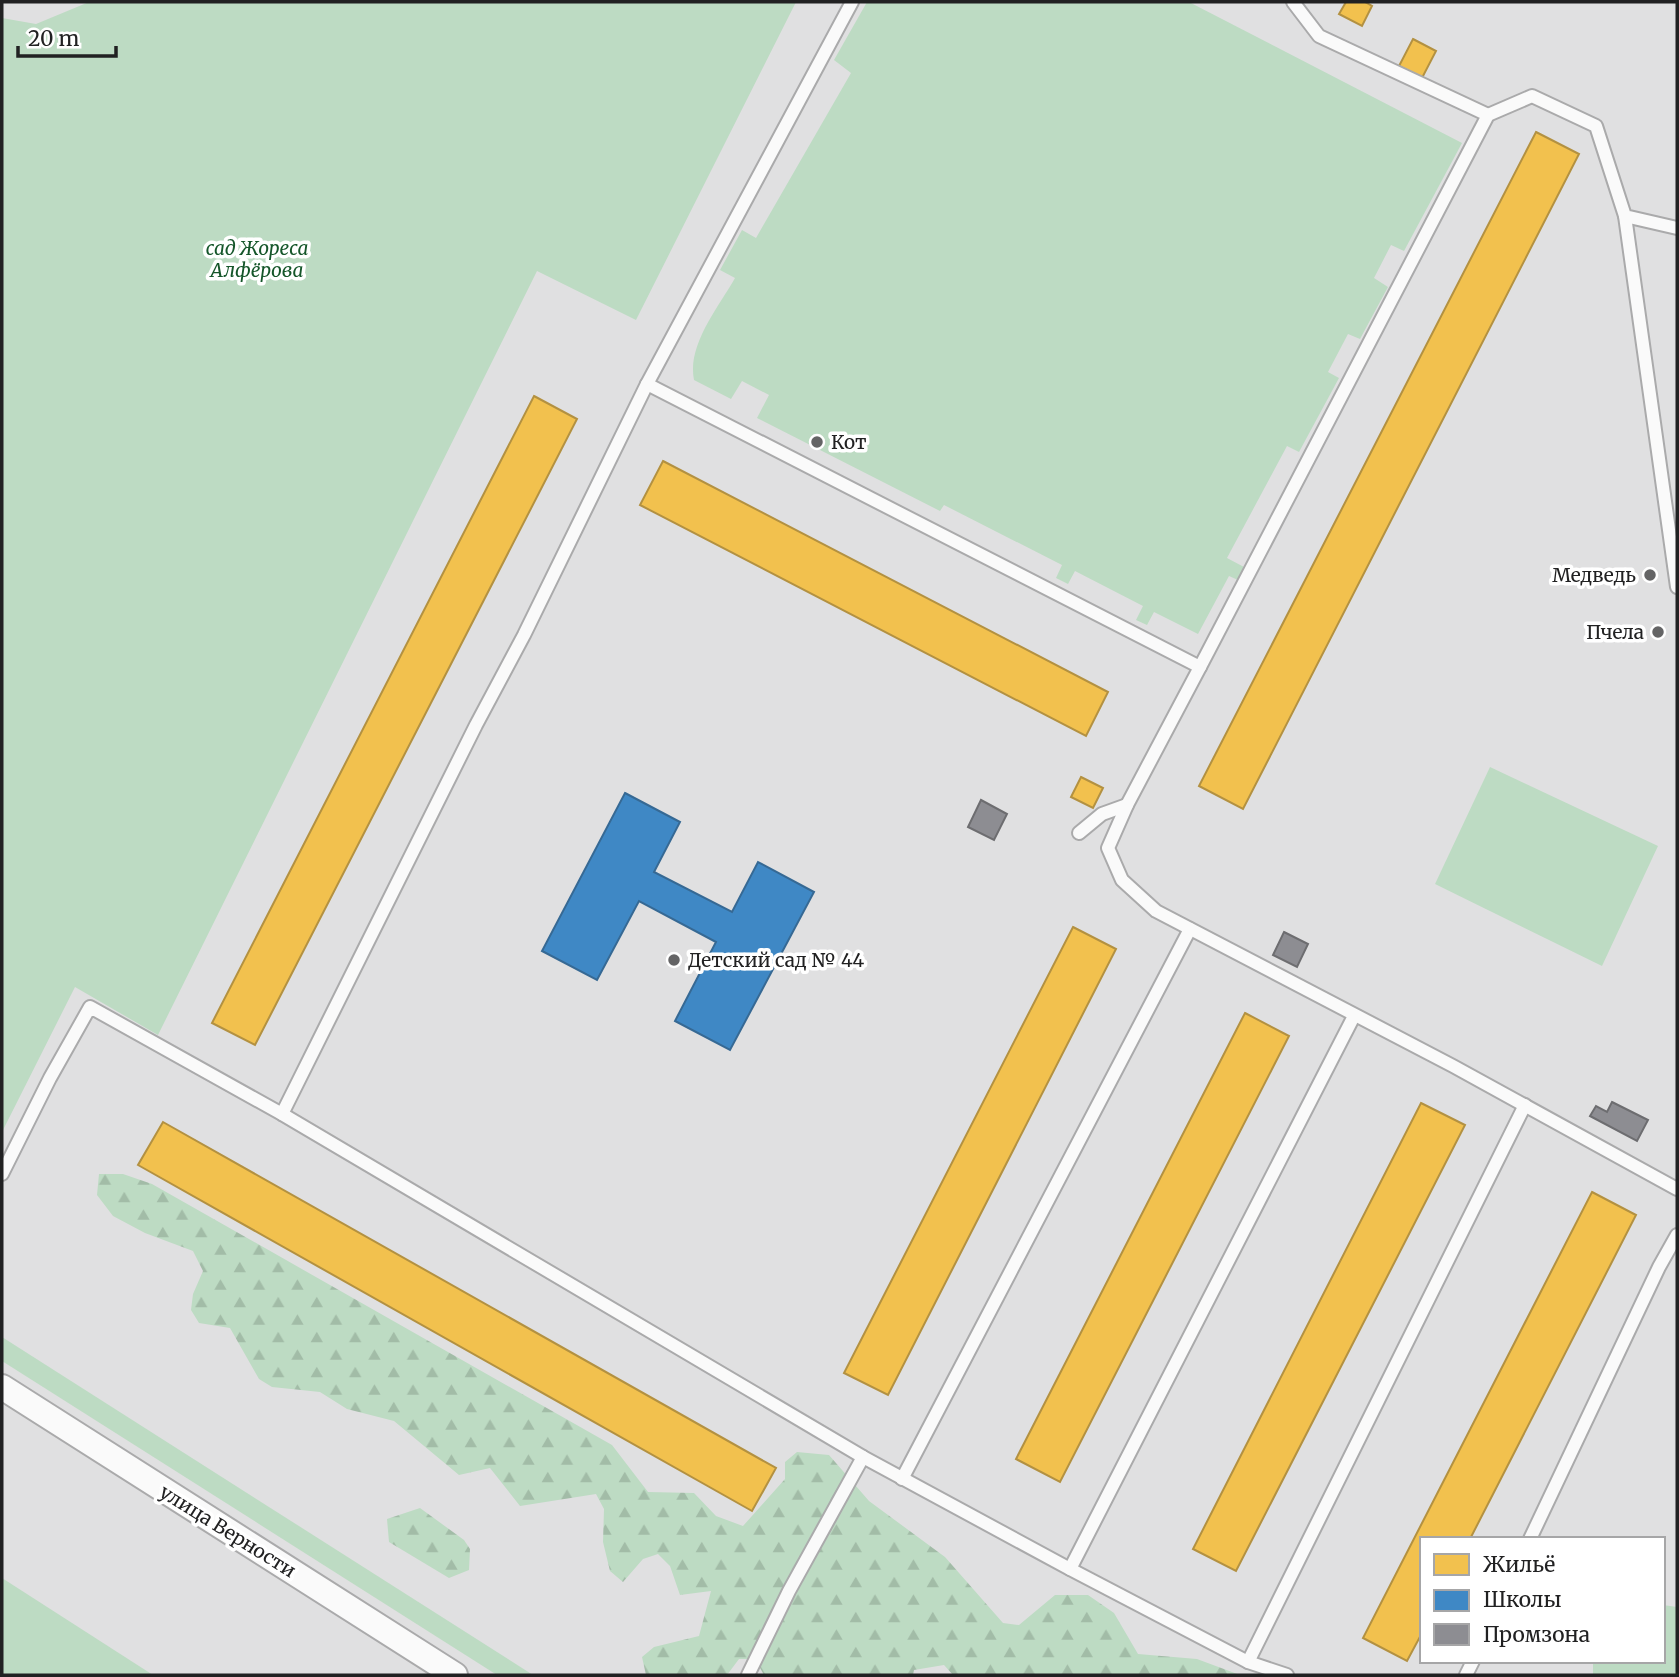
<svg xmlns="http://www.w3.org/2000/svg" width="1679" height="1677" viewBox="0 0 1679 1677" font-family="Merriweather,serif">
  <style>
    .green { fill: #bddbc3 }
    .forest { fill: url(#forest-firs) }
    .homes { fill: #f2c14e; stroke: #b39141; stroke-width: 2 }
    .schools { fill: #3f88c5; stroke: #366994; stroke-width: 2 }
    .industry { fill: #8d8d92; stroke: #6d6d70; stroke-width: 2 }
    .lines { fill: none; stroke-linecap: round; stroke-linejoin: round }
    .service-casing { stroke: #aaaaab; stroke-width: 16 }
    .minor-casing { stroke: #aaaaab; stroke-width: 28 }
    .service { stroke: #fafafa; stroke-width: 12 }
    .minor { stroke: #fafafa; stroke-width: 24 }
    .poi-dot { fill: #646465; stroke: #fff; stroke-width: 2.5 }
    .labels { text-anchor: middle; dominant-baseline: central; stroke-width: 7; stroke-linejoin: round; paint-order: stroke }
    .park-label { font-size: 19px; font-style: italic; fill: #15562a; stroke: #fff }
    .poi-label { font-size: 19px; fill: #212122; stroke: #fff; text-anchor: start }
    .street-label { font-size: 19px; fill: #212122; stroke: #fff }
  </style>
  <defs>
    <pattern id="forest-firs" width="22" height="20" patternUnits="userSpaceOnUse" patternTransform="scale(1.75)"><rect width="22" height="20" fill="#bddbc3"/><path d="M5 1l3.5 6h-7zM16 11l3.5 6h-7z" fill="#a2bca7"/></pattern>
  </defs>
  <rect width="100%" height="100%" fill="#e0e0e1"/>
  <g class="green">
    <polygon points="89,2 796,2 636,320 537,271 158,1035 75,987 2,1132 2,18 36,24"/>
    <path d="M867 2H1189L1462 143 1404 251 1391 245 1374 278 1388 287 1360 339 1348 334 1328 372 1339 378 1299 452 1287 446 1227 558 1244 567 1238 580 1229 576 1198 634 1154 612 1147 625 1136 620 1143 606 1075 571 1068 584 1056 578 1062 565 944 505 940 511 757 418 769 395 742 381 731 399 694 380C687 345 718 308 735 278L720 270 742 230 756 238 851 73 834 60Z"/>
    <polygon points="1490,767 1658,846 1602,966 1435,884"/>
    <polygon points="2,1337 533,1675 497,1675 2,1361"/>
    <polygon points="2,1578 153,1675 2,1675"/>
    <polygon points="1663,1605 1677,1607 1677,1675 1593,1675 1593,1661 1663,1661"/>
  </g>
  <g class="forest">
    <polygon points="99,1174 123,1174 152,1184 612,1445 648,1492 694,1493 716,1516 743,1526 785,1479 785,1462 797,1452 829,1455 869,1501 945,1557 1003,1623 1019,1625 1055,1595 1088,1595 1114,1613 1138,1654 1197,1659 1240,1675 953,1675 944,1665 914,1670 913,1675 764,1675 755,1659 739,1659 727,1675 646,1675 642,1657 654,1647 699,1636 711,1591 680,1595 670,1566 658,1554 643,1559 623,1582 610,1571 603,1542 604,1509 596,1494 520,1506 490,1468 459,1475 394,1421 347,1409 320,1392 272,1387 259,1379 230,1328 199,1323 191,1310 193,1294 203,1271 193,1251 145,1233 113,1216 97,1195"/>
    <polygon points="420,1508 464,1540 470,1549 469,1570 449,1578 389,1542 387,1519"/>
  </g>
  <g class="homes">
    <polygon points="1346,2 1365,2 1372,6 1362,26 1339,14"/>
    <polygon points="1413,39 1436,51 1422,78 1399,66"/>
    <polygon points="1536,132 1579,154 1243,809 1199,786"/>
    <polygon points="534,396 577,419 255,1045 212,1023"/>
    <polygon points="663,461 1108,692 1086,736 640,505"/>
    <polygon points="1081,777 1103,788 1093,808 1071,797"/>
    <polygon points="1073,927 1116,949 888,1395 844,1373"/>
    <polygon points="1245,1013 1289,1036 1060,1482 1016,1459"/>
    <polygon points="1421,1103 1465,1125 1236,1571 1193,1549"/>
    <polygon points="163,1122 776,1468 752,1511 138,1165"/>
    <polygon points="1592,1192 1636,1215 1470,1539 1422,1539 1422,1633 1407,1661 1363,1638"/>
  </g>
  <polygon class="schools" points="625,793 680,822 654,872 732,912 758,862 814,892 730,1050 675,1021 716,942 639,901 597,980 542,951"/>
  <g class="industry">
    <polygon points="981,800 1007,814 994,840 968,827"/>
    <polygon points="1284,932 1308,944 1297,967 1273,955"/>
    <polygon points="1612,1102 1648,1120 1637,1141 1590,1116 1596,1106 1607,1112"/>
  </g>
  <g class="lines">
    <defs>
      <g id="service">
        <polyline points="1293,2 1319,36 1488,115"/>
        <polyline points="1625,216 1677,587"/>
        <polyline points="647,384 1200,667 1488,115 1532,96 1596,126 1625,216 1677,228"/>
        <polyline points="1200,667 1127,805 1108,848 1122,880 1156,911 1453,1066 1677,1189"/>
        <polyline points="1079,833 1102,814 1127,805"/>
        <polyline points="282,1114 476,725 524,635 647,384 852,2"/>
        <polyline points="2,1174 50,1078 90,1007 282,1114 863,1457 1070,1569 1248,1662 1287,1675"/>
        <polyline points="902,1479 1190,929"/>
        <polyline points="1530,1539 1659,1267 1677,1235"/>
        <polyline points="1070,1569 1354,1016"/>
        <polyline points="1248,1662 1525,1105"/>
        <polyline points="748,1675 789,1591 863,1457"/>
        <polyline points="1466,1675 1473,1661"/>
      </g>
      <polyline id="minor" points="2,1387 455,1675"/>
    </defs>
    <use href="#service" class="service-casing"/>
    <use href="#minor" class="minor-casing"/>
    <use href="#service" class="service"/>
    <use href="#minor" class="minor"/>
  </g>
  <g class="poi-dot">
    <circle cx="817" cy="442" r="7"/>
    <circle cx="1650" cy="575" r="7"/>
    <circle cx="1658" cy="632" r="7"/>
    <circle cx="674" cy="960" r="7"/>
  </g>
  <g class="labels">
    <g class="park-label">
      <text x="257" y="248">сад Жореса<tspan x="257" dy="22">Алфёрова</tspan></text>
    </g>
    <g class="poi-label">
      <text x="831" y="442">Кот</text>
      <text x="1636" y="575" text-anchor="end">Медведь</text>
      <text x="1644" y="632" text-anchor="end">Пчела</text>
      <text x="688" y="960">Детский сад № 44</text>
    </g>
    <g class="street-label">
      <text transform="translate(228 1531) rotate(32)">улица Верности</text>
    </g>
  </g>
  <rect width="1679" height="1677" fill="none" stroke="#212122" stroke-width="7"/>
  <rect x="1420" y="1537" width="245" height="126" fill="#ffffff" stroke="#a6a6a7" stroke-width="2"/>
  <rect x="1434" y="1554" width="35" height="21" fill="#f2c14e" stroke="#a6a6a7" stroke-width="2"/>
  <text x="1483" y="1572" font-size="21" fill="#212122">Жильё</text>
  <rect x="1434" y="1590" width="35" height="21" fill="#3f88c5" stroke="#a6a6a7" stroke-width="2"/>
  <text x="1483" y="1607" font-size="21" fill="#212122">Школы</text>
  <rect x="1434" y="1624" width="35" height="21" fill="#8d8d92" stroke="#a6a6a7" stroke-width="2"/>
  <text x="1483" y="1642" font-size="21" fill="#212122">Промзона</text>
  <path d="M18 46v10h98v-10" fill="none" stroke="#212122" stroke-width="3.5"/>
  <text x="28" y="46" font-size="21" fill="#212122" stroke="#ffffff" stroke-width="5" paint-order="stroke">20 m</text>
</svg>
